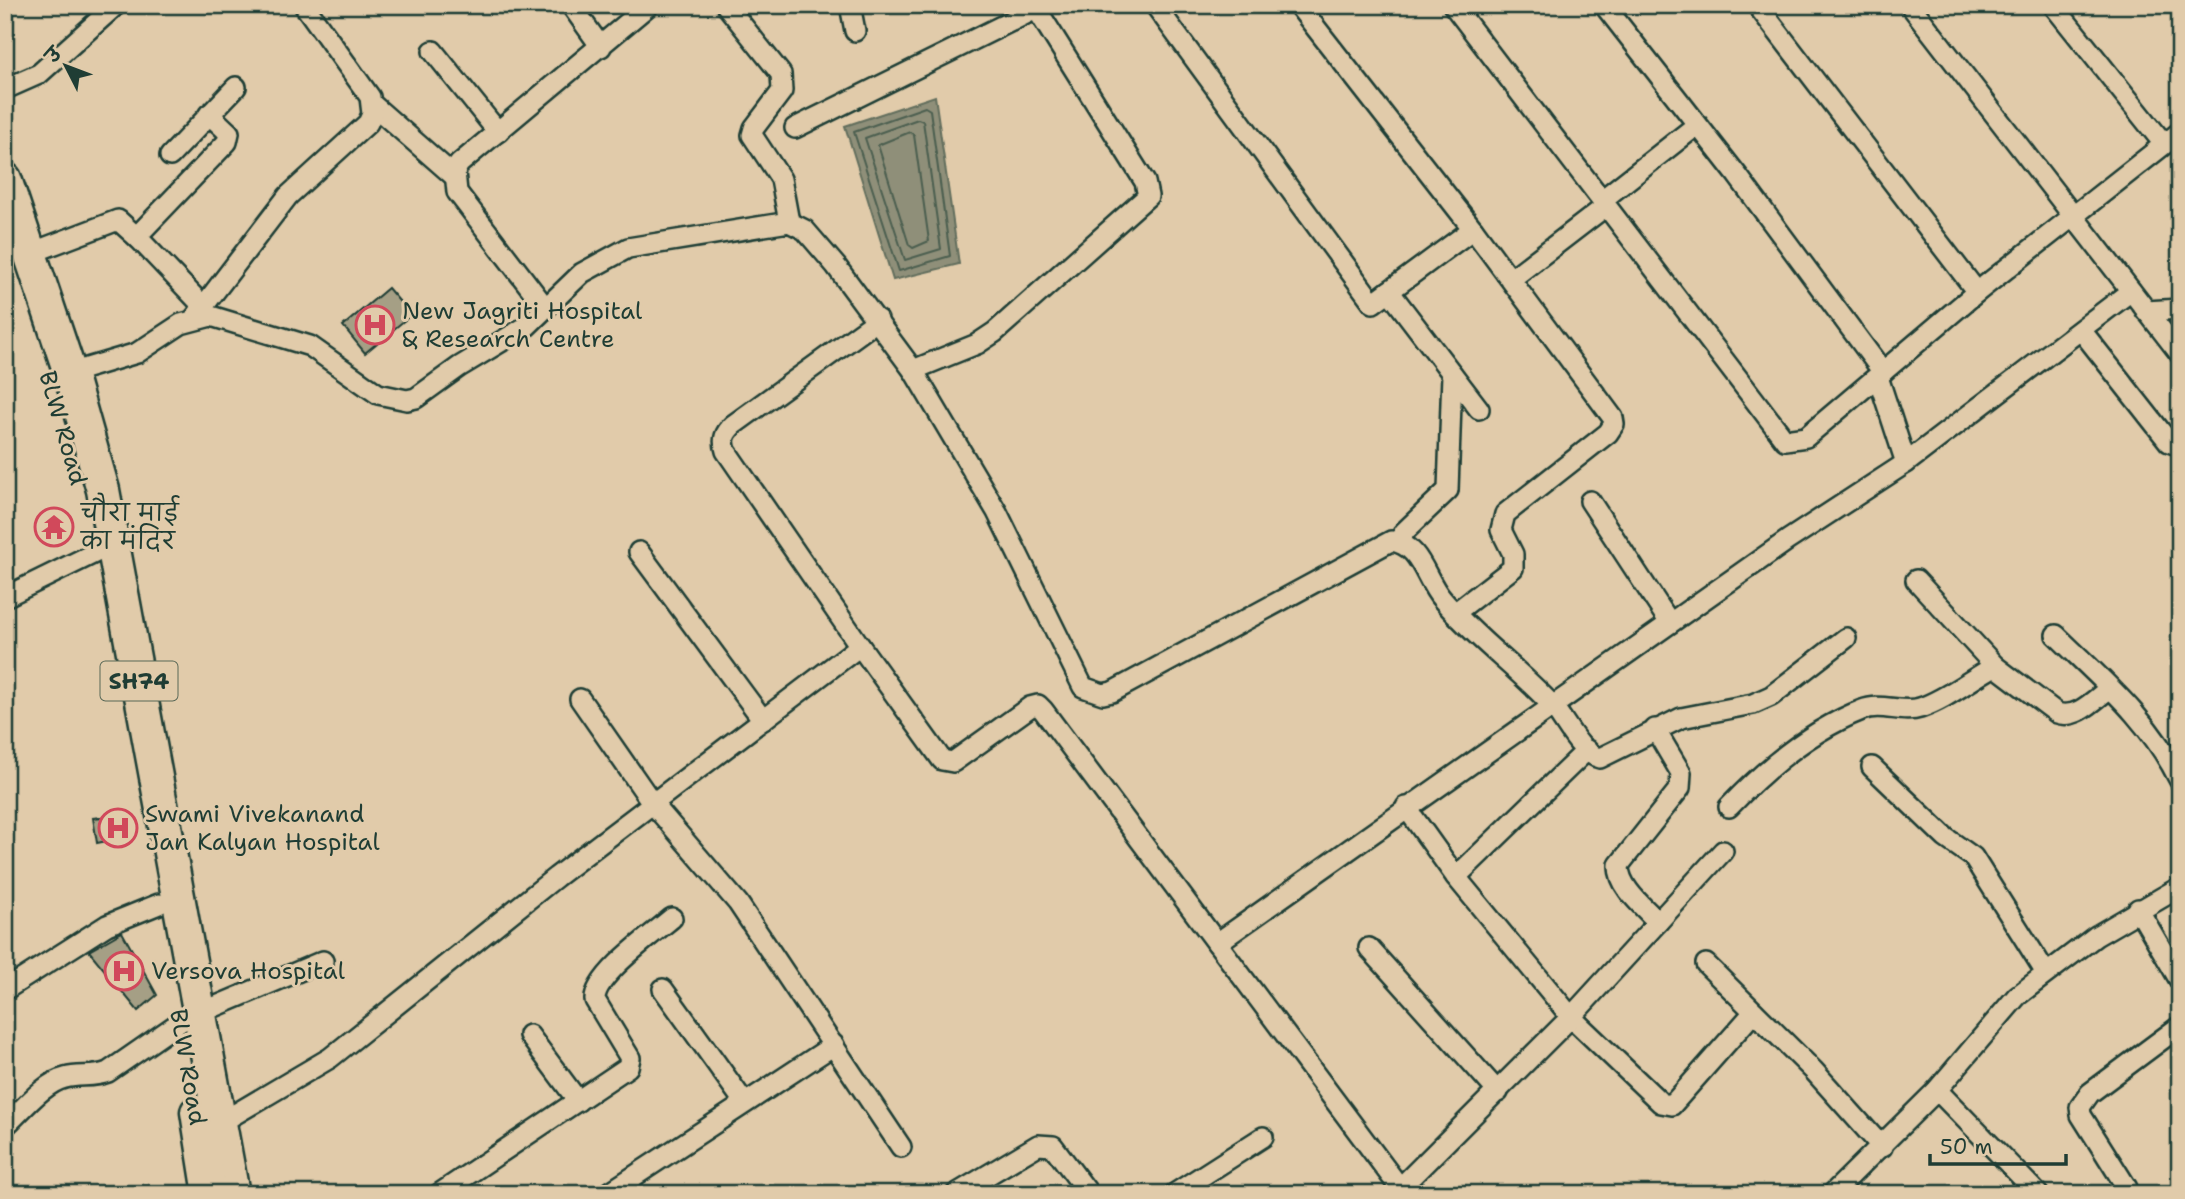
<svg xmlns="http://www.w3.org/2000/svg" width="2185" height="1199" viewBox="0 0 2185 1199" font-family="'Shantell Sans','Playpen Sans Deva',sans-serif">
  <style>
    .water { fill: #8f8f79; stroke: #626e5d; stroke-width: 2 }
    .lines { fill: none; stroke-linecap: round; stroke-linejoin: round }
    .shore { stroke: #4c5e50; stroke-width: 2 }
    .building { fill: #a59f85; stroke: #1f3d34; stroke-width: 2 }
    .street-casing { stroke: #1f3d34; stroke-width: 24 }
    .primary-casing { stroke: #1f3d34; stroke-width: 37 }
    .street { stroke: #e1cbaa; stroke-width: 19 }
    .primary { stroke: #e1cbaa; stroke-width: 32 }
    .labels { text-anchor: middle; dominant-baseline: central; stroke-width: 6; stroke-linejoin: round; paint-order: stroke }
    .shield { fill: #e1cbaa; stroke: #596857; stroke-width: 2 }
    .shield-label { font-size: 23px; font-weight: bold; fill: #1f3d34 }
    .poi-label { font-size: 24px; fill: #1f3d34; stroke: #e1cbaa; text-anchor: start }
    .street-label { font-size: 24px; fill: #1f3d34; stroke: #e1cbaa }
  </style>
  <rect width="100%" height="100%" fill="#e1cbaa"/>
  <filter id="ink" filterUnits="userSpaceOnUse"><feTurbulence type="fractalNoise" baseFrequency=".0143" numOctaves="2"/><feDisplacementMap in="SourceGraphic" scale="14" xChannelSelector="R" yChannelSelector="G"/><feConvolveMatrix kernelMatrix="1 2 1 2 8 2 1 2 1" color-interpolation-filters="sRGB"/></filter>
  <g filter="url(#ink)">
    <polygon class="water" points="935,96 959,264 893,280 845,126"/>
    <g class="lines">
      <g class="shore">
        <polygon points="925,107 930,110 950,256 899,271 854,132"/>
        <polygon points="918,119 923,121 941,249 905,260 865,138"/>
        <polygon points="910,132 914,135 929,241 913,248 909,245 878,145"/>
      </g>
    </g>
    <g class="building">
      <polygon points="388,288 411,315 365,353 343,326"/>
      <polygon points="122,815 126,837 97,843 93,818"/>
      <polygon points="122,932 157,995 138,1011 89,951"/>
    </g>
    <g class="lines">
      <defs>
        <g id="street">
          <polyline points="571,5 601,47"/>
          <polyline points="726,5 781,74 782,91 754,128 752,135 781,179 789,222"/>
          <polyline points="850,5 855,31"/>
          <polyline points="1155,5 1373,303 1473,229"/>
          <polyline points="1298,5 1473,229 1613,418 1614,424 1608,433 1505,514 1501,530 1513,554 1513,568 1456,612"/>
          <polyline points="1453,5 1785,440 1806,437 1977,292 2180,132"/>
          <polyline points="1604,5 1737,175 1883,372"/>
          <polyline points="1757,5 1977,292"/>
          <polyline points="1910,5 2180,354"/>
          <polyline points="2053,5 2164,144"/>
          <polyline points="433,51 498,132"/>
          <polyline points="5,89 39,74 116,5"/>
          <polyline points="373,105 454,176"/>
          <polyline points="795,128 1036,9"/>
          <polyline points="170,156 236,87"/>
          <polyline points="1602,200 1697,125"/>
          <polyline points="31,253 118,220 139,239"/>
          <polyline points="1511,279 1606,206"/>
          <polyline points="1389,291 1479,409"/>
          <polyline points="203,306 139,239 140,233 227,142 229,133 209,114"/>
          <polyline points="545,307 457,192 455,172 459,164 649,5"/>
          <polyline points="2146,311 2180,309"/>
          <polyline points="193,320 288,196 368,123 372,114 370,97 304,5"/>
          <path d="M878 320 733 425C725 433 722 439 726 451L860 646 942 760 953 762 1030 707 1038 705 1043 710 1400 1188"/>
          <polyline points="2081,330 2169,442 2180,446"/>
          <polyline points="913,370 977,344 995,332 1148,196 1145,182 1034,5"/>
          <path d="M70 373 137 353 181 324 211 316 310 346 378 394 407 400 416 398 459 367 527 326 582 273 628 248 789 222 805 230 836 266 913 370 997 512 1083 687 1103 694 1112 692 1391 541C1421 544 1425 580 1442 599 1474 637 1516 667 1550 703 1565 719 1578 753 1600 758L1681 718 1753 704 1771 696 1846 638"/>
          <polyline points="1878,377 1906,463"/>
          <polyline points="1590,501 1670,623"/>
          <polyline points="1401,542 1404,532 1448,490 1452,374"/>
          <polyline points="639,552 763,720"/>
          <path d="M1916 580 1995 666 2057 713C2077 720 2095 699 2110 688"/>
          <polyline points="5,597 113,544"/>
          <path d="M2056 635C2104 682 2150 720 2180 781"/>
          <polyline points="580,699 653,804 738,903 901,1147"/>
          <path d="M1655 729 1681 773 1680 788 1619 865C1618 887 1644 907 1658 922"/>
          <polyline points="1872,767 1946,838 1973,857 2046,973"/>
          <polyline points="1406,807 1456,877 1571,1017 1661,1103 1672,1105 1754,1012"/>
          <path d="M1729 807C1766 768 1811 730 1862 710 1881 702 1902 714 1920 708 1945 700 1971 679 1995 666"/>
          <polyline points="1456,877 1587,750"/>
          <polyline points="2138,909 2180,981"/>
          <polyline points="1217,943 1788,540 1906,463 2131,291"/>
          <polyline points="1369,948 1498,1092"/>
          <polyline points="1706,964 1814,1071 1882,1147"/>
          <polyline points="663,989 744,1102"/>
          <polyline points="5,990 107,925 159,904"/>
          <polyline points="200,1013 323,961"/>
          <polyline points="529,1035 578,1101"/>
          <polyline points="1937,1090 2038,1194"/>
          <polyline points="220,1123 330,1058 556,877 860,646"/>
          <path d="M5 1126C21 1112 43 1083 65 1078 80 1074 93 1078 108 1072L180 1022"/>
          <polyline points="2127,1188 2081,1115 2080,1107 2090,1093 2180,1026"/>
          <path d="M439 1194 628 1067 630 1058 595 1000C594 976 653 934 672 918"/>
          <polyline points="607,1194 834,1045"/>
          <polyline points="956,1194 1038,1145 1053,1146 1089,1194"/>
          <polyline points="1174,1194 1263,1137"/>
          <polyline points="1404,1194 1400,1188 1571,1017 1723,851"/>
          <polyline points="1832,1194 1937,1090 2017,996 2096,936 2180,887"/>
        </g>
        <g id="primary">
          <polyline points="5,179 70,373 103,490 233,1194"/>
          <polyline points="197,1112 210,1194"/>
        </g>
      </defs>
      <use href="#street" class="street-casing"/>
      <use href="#primary" class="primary-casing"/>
      <use href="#street" class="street"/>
      <use href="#primary" class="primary"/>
    </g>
  </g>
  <defs>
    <symbol id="hospital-ring" viewBox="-11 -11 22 22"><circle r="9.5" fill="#e1cbaa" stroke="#d1495b" stroke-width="1.5"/><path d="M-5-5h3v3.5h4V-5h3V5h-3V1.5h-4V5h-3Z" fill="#d1495b"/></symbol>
    <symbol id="temple-ring" viewBox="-11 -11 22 22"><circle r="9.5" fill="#e1cbaa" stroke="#d1495b" stroke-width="1.5"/><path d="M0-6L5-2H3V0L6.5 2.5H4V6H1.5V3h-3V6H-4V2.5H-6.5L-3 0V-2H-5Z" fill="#d1495b"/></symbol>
  </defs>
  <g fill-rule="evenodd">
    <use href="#hospital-ring" x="353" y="303" width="44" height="44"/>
    <use href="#temple-ring" x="32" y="505" width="44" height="44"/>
    <use href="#hospital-ring" x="96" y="806" width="44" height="44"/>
    <use href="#hospital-ring" x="102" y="949" width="44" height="44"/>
  </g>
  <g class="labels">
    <rect class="shield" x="100.5" y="661.5" width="77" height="39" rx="5"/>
    <g class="shield-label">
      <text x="139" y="681">SH74</text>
    </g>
    <g class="poi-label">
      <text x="402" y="311">New Jagriti Hospital<tspan x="402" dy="28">&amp; Research Centre</tspan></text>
      <text x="81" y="513">चौरा माई<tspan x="81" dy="28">का मंदिर</tspan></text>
      <text x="145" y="814">Swami Vivekanand<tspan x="145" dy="28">Jan Kalyan Hospital</tspan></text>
      <text x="151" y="971">Versova Hospital</text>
    </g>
    <g class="street-label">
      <text transform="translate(63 428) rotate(74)">BLW Road</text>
      <text transform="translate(188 1067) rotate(80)">BLW Road</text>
    </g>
  </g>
  <rect width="2185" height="1199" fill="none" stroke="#e1cbaa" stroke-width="28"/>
  <rect x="14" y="14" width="2157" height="1171" fill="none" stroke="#1f3d34" stroke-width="2.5" filter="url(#ink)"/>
  <g transform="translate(66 66) rotate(312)" stroke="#e1cbaa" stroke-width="5" paint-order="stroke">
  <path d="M0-5L12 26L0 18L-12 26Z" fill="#1f3d34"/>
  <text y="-10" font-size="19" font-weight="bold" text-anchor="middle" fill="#1f3d34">उ</text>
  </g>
  <path d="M1930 1154v10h136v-10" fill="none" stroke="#1f3d34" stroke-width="3.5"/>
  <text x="1940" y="1154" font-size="21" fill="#1f3d34" stroke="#e1cbaa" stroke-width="5" paint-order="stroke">50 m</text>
</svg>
